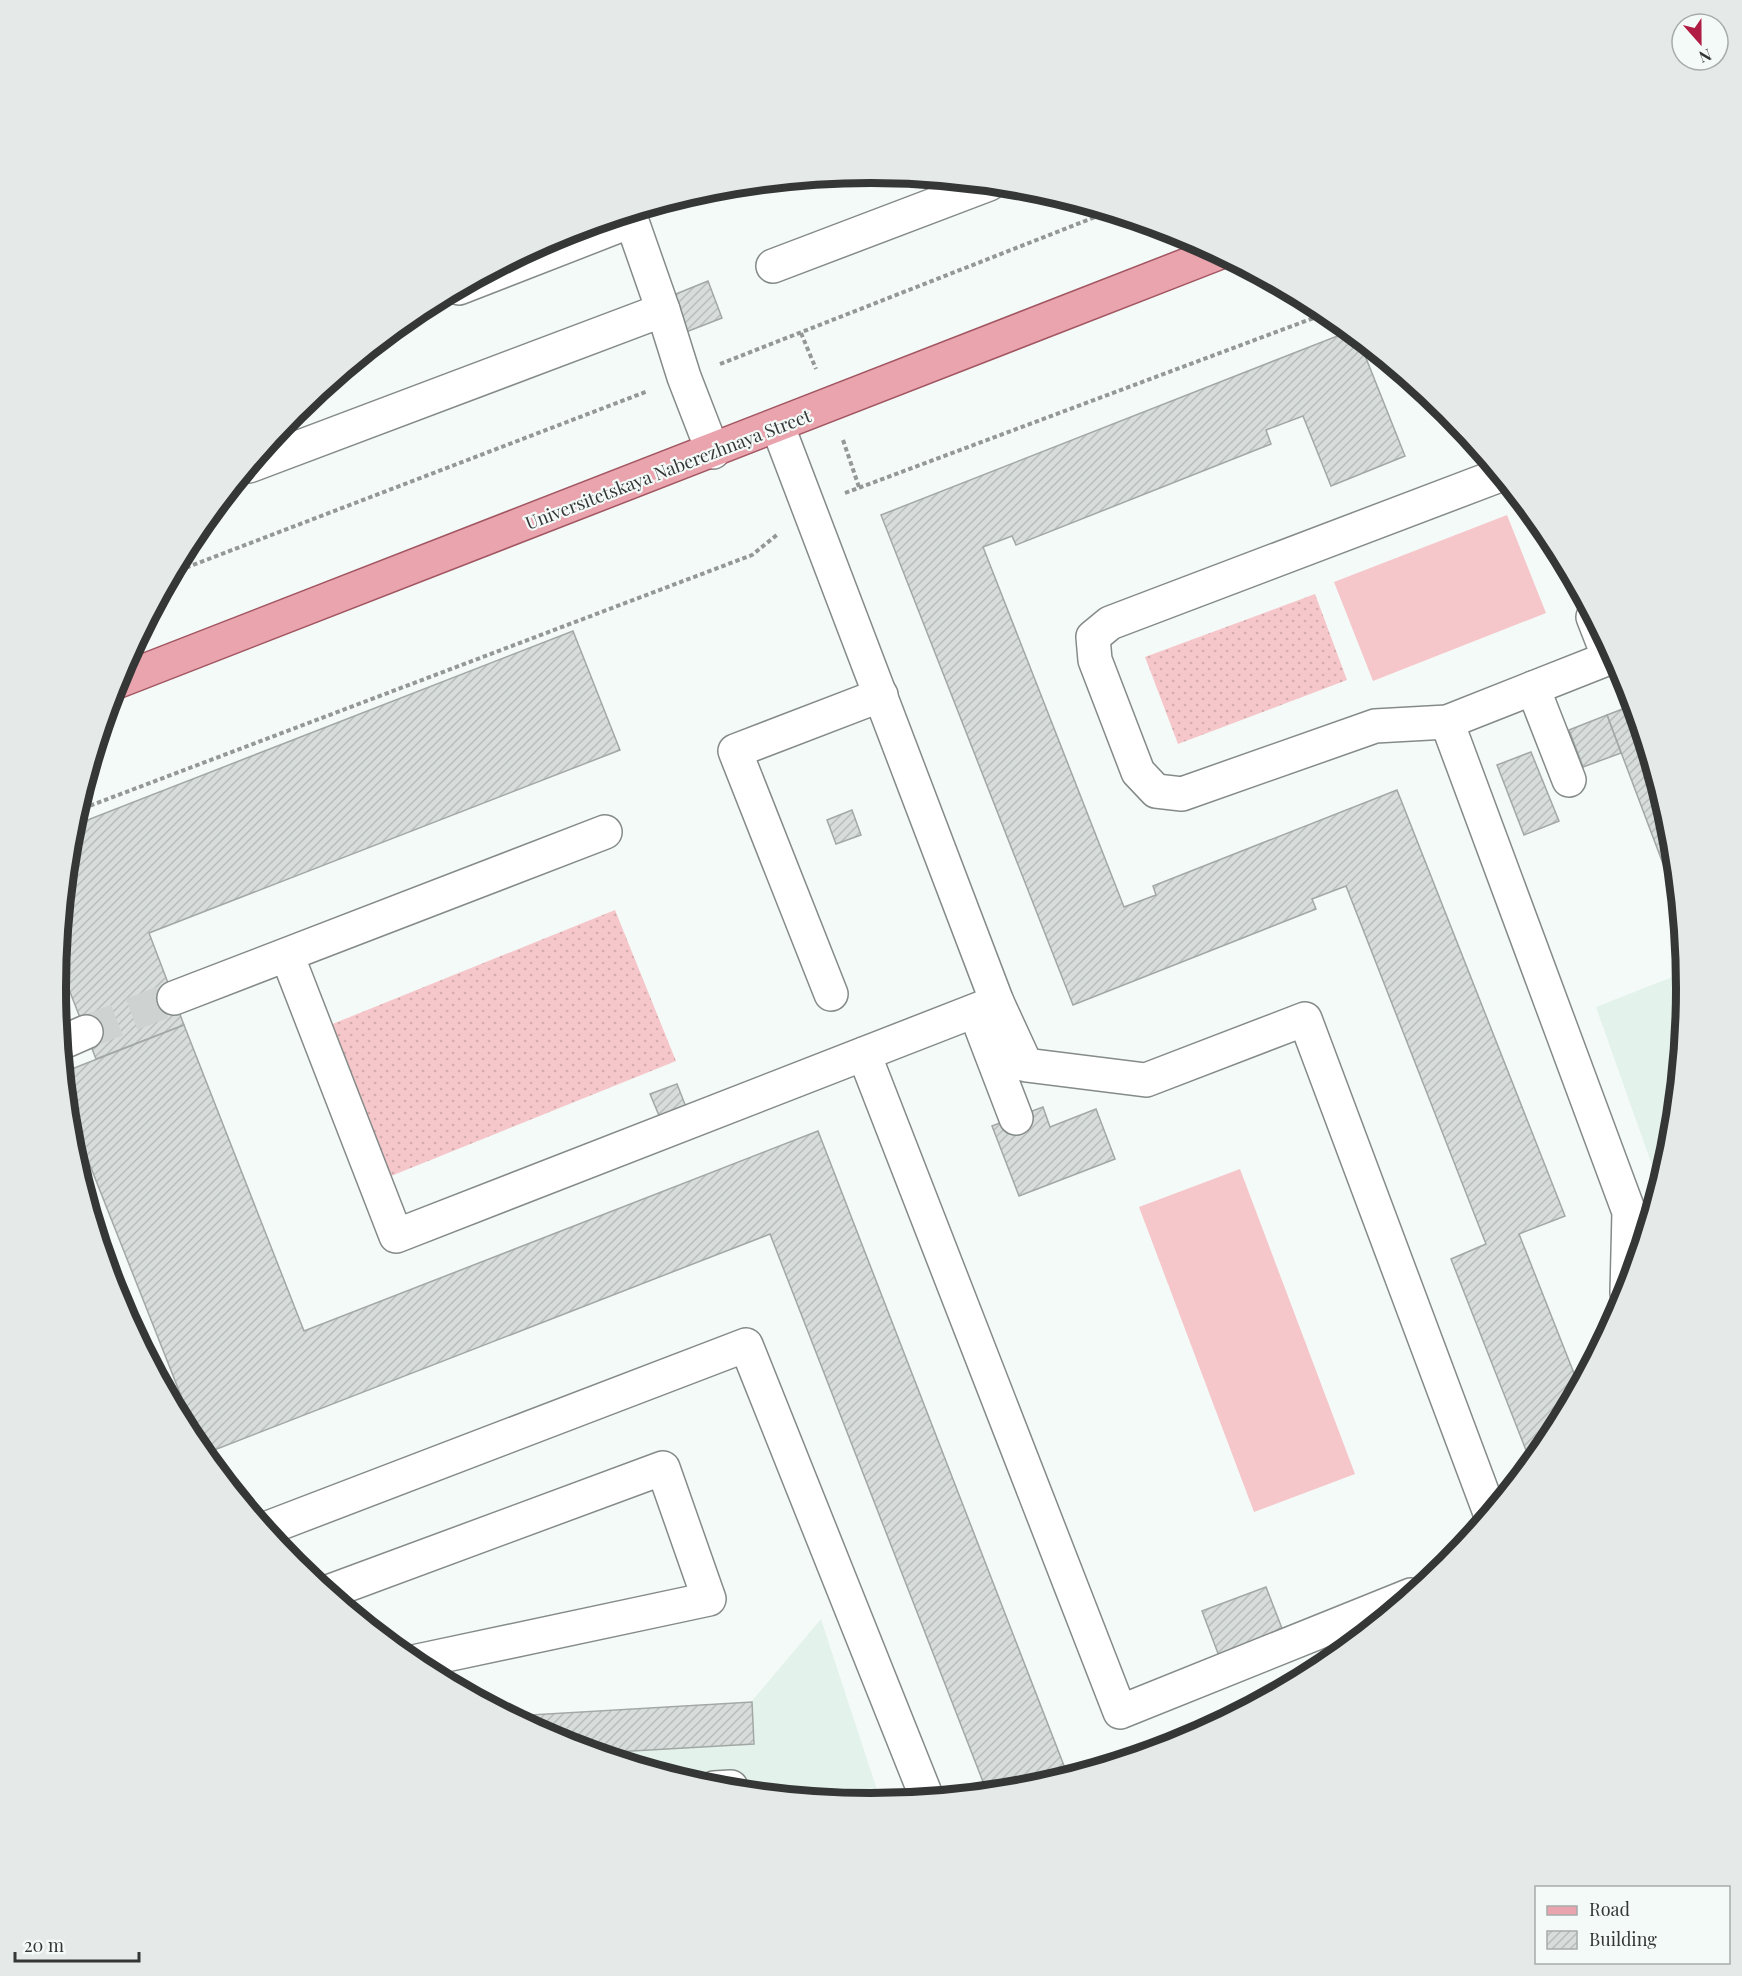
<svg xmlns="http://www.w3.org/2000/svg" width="1742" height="1976" viewBox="0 0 1742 1976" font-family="'Playfair Display',serif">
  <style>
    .built { fill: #e3f2eb }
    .grass { fill: url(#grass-dots) }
    .pitch { fill: #f6c7ca }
    .building { fill: url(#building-hatch); stroke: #a2a8a5; stroke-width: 1.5 }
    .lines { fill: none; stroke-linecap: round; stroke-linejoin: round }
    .minor-tunnel { stroke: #ced3d1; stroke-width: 33; stroke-dasharray: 33 16; stroke-linecap: butt }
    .minor-casing { stroke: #858b88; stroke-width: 36 }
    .major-casing { stroke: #a15661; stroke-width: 36 }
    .path { stroke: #949997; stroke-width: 4; stroke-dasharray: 4.5 3; stroke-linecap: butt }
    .minor { stroke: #fff; stroke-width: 33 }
    .major { stroke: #eaa4ae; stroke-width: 33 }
    .labels { text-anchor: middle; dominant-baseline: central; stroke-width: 4.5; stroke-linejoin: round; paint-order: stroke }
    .street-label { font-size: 18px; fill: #343736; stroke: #f4faf8 }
    .rim { fill: none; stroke: #343736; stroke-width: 8 }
  </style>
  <defs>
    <pattern id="grass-dots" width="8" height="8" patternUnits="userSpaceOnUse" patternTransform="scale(1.5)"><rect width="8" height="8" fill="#f6c7ca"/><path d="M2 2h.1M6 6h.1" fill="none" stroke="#d4acae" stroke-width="1.8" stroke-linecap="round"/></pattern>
    <pattern id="building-hatch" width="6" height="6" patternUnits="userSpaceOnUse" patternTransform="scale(1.5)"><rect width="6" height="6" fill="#d7ddda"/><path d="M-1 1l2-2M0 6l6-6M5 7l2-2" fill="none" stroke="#b9bebc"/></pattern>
  </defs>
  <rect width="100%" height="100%" fill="#f4faf8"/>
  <g class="built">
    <polygon points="1685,972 1686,988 1671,1147 1659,1185 1596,1007"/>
    <polygon points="821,1619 881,1802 712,1788 559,1741 512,1716 751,1702"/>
  </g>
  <g class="grass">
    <polygon points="1315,594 1347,680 1178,744 1145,657"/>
    <polygon points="615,910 676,1061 386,1178 325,1027"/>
  </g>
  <g class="pitch">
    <polygon points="1507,515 1546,613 1373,681 1334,582"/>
    <polygon points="1240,1169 1355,1474 1254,1512 1139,1207"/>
  </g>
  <g class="building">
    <polygon points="708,281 722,318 686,332 671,296"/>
    <polygon points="1350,331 1358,338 1405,456 1331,486 1303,416 1266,430 1271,444 1016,545 1012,536 983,547 1124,907 1156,895 1153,886 1397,790 1565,1216 1519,1234 1579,1386 1549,1441 1531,1463 1451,1259 1486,1244 1346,886 1312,899 1316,909 1073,1005 881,515"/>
    <polygon points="573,631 620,750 149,933 184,1025 96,1059 58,961 72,826"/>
    <polygon points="1633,705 1671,829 1674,866 1665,869 1607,715"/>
    <polygon points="1607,715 1621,753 1583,767 1569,730"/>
    <polygon points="1531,752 1559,821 1524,835 1497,765"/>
    <polygon points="852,810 861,835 836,844 827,820"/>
    <polygon points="184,1025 304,1331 818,1131 1068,1776 1030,1788 987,1792 770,1234 204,1454 67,1107 64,1072"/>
    <polygon points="677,1084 686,1107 660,1118 650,1094"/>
    <polygon points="1043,1107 1050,1127 1096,1109 1115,1159 1019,1196 992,1126"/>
    <polygon points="1266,1587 1283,1631 1219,1656 1202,1611"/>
    <polygon points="752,1702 754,1744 597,1753 559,1741 512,1716"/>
    <polygon points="1210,1727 1183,1742 1138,1755"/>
  </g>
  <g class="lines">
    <polyline class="minor-tunnel" points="86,1032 174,998"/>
    <defs>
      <g id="minor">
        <polyline points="629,213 663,310"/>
        <polyline points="773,266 989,184"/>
        <polyline points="459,288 631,221"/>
        <polyline points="778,427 997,1002 1026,1065 1146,1080 1305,1019 1490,1513"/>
        <polyline points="249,466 663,310 684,377 713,452"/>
        <polyline points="1500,475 1110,623 1093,637 1095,660 1138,772 1156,791 1182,794 1375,726 1447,722 1609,658 1616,660"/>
        <polyline points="1593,617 1609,658"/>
        <polyline points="1533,688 1569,780"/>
        <polyline points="1447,722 1629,1212 1627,1293"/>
        <polyline points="287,955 396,1236 997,1002"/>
        <polyline points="831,994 735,751 881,695"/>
        <polyline points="174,998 605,832"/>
        <polyline points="975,1011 1016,1118"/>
        <polyline points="61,1043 86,1032"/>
        <polyline points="864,1054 1120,1712 1411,1595"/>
        <polyline points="265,1529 746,1345 927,1798"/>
        <polyline points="328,1592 663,1468 709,1599 413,1662"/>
        <polyline points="714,1788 731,1787 731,1790"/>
      </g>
      <polyline id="major" points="116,682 1218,253"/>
    </defs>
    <use href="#minor" class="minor-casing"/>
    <use href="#major" class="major-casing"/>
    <g class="path">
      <polyline points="801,333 816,369"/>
      <polyline points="720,364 1108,212"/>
      <polyline points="843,440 859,487"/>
      <polyline points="845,493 1327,313"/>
      <polyline points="172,573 648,391"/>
      <polyline points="76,811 752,555 778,534"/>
      <polyline points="71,1143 159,1378"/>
    </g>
    <use href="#minor" class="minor"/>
    <use href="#major" class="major"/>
  </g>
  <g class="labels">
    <g class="street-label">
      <text transform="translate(668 469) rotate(-21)">Universitetskaya Naberezhnaya Street</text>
    </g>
  </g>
  <path d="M0 0H1742V1976H0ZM66 988a805 805 0 1 1 1610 0a805 805 0 1 1-1610 0Z" fill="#e5eae8" fill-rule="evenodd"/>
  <path class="rim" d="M66 988a805 805 0 1 1 1610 0a805 805 0 1 1-1610 0Z"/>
  <rect x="1535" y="1886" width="195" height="78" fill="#f4faf8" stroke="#a7acaa" stroke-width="1.5"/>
  <rect x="1547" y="1906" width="30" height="9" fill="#eaa4ae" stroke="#a7acaa" stroke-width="1.5"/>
  <text x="1589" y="1916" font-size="18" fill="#343736">Road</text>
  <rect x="1547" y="1931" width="30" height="18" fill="url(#building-hatch)" stroke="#a7acaa" stroke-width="1.5"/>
  <text x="1589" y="1946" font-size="18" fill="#343736">Building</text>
  <g transform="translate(1700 42) rotate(159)"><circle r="28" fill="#f4faf8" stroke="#a7acaa" stroke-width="1.5"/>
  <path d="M0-4.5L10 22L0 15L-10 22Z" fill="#b01c43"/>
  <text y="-9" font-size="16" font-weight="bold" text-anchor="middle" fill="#343736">N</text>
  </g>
  <path d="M15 1952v9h124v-9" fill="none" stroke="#343736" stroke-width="3"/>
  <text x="24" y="1952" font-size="18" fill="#343736" stroke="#f4faf8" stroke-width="4.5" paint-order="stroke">20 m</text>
</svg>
